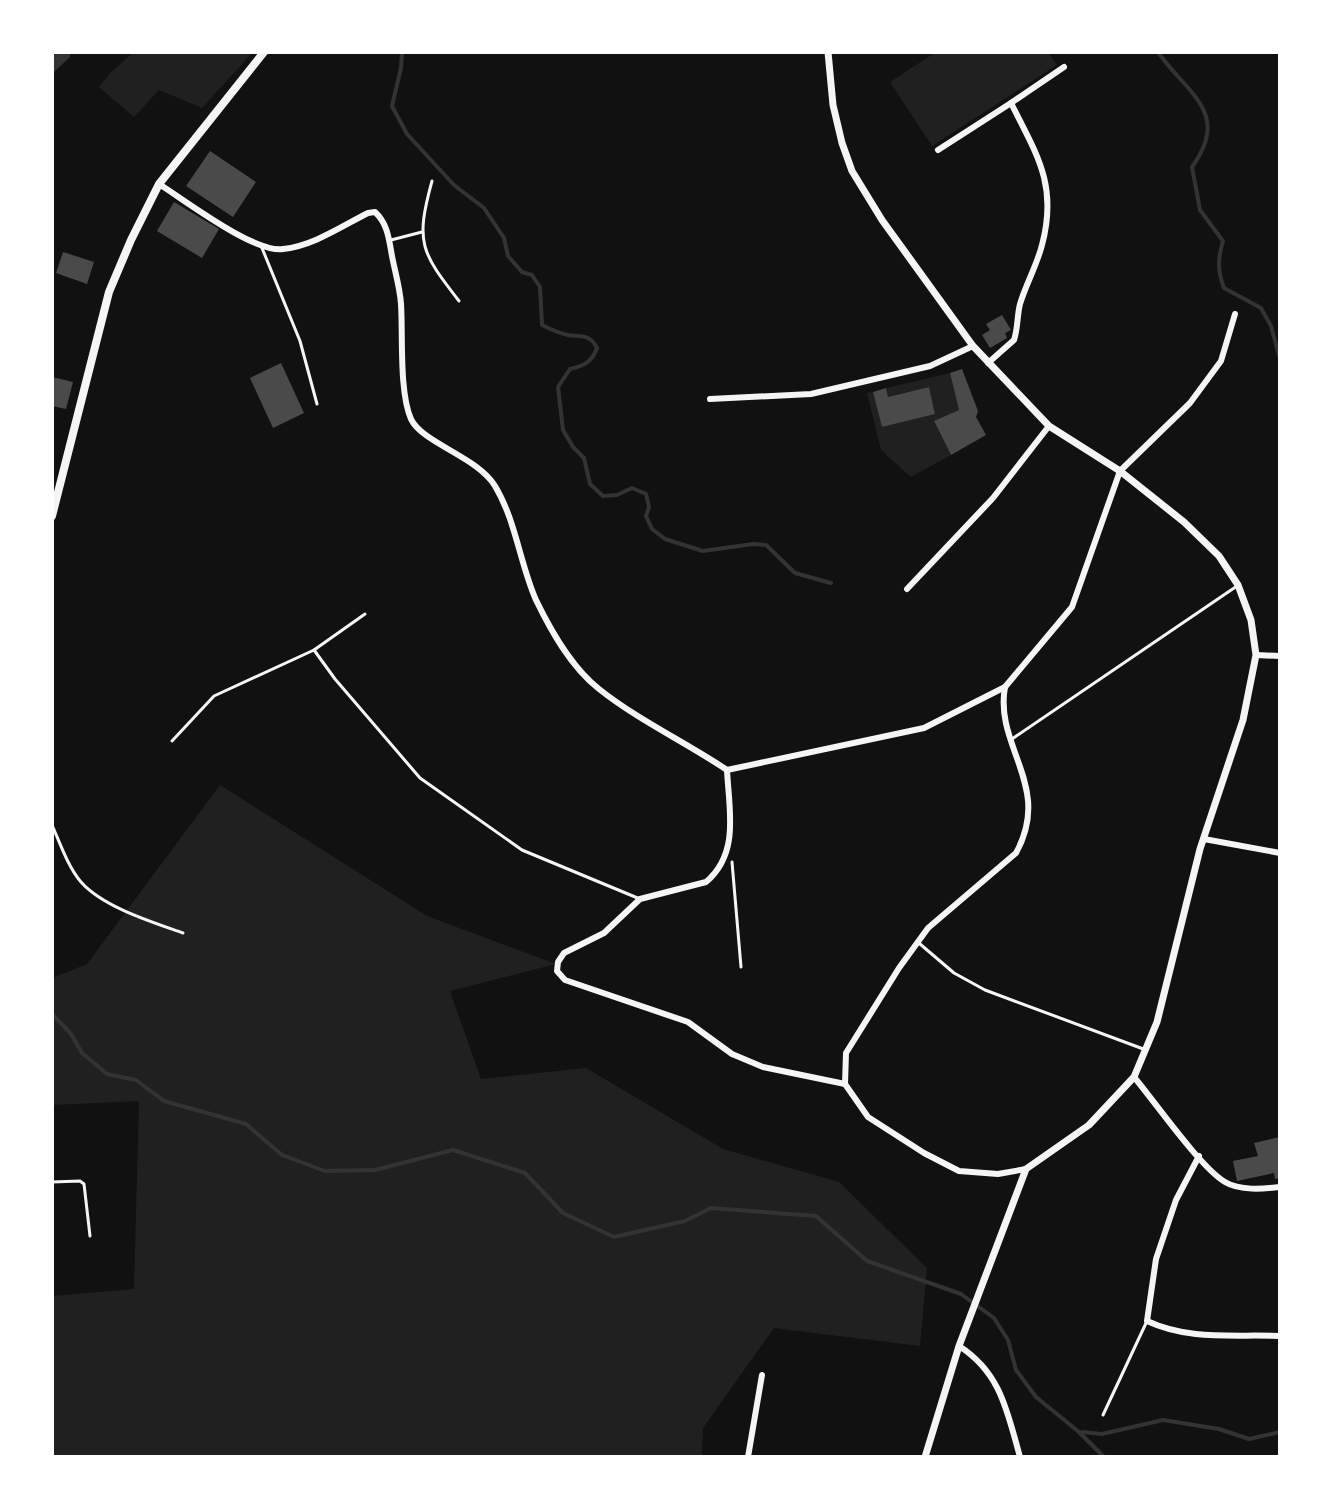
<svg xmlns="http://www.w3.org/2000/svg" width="1332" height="1509" viewBox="0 0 1332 1509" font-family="'Asap Condensed',sans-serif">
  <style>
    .green { fill: #202020 }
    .water { fill: #333 }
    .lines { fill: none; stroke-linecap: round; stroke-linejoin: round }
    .stream { stroke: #333; stroke-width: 4 }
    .building { fill: #4a4a4a }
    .path { stroke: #f5f5f5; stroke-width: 3 }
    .service { stroke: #f5f5f5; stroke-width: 3 }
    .minor { stroke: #f5f5f5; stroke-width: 6 }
    .tertiary { stroke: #f5f5f5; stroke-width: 7 }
    .secondary { stroke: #f5f5f5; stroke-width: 8 }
  </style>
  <rect width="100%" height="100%" fill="#111"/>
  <g class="green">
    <polygon points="134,52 253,52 202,108 159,90 134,117 99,87 111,72"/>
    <polygon points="936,52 1048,52 1057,65 932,146 890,82"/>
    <polygon points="950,373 959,410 934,422 951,455 911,477 881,450 867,393 873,392 882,427 935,413 929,387 888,397 886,388"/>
    <polygon points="220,785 427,916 556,964 450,991 481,1079 586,1068 723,1149 839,1182 927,1268 920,1346 774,1328 703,1428 702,1457 52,1457 52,1296 134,1289 139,1101 52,1105 52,978 87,964"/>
  </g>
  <polygon class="water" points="52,52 71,52 70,57 52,74"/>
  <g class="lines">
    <g class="stream">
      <path d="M402 52 401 68 392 106 407 134 454 185 484 208 504 238 508 256 522 272 532 275 540 287 542 325C550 329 559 333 568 335 582 337 590 334 597 348 592 362 584 366 570 369L558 387 563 430 573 447 584 458 590 484 603 496 617 495 632 488 646 494 649 507 646 516 652 529 665 539 703 551 753 544 766 545 795 573 831 583"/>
      <path d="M1158 52C1186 93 1232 112 1192 167L1200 210 1223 241C1218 258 1217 270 1224 288L1261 308 1271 326 1280 359"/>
      <polyline points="52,1014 71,1034 82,1053 107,1074 136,1080 164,1101 246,1124 282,1155 325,1171 375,1170 453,1150 525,1173 563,1213 614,1237 685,1221 711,1208 816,1216 867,1261 961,1294 994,1318 1008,1340 1016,1370 1036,1397 1079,1432 1104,1457"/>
      <polyline points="1082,1432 1102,1434 1163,1420 1219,1429 1249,1439 1280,1432"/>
    </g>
  </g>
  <g class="building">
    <polygon points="210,151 256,182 233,217 186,186"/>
    <polygon points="174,202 219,229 202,258 157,231"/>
    <polygon points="63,252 94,262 87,284 56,273"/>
    <polygon points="1002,315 1011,330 1005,333 1007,338 990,348 982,335 990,330 986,324"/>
    <polygon points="281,363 304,413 273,428 250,378"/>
    <polygon points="962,369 978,411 976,417 986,435 951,455 934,421 959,410 950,373"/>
    <polygon points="52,377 73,382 66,409 52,406"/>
    <polygon points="929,387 935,414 882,427 873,392 886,388 888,397"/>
    <polygon points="1280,1137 1280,1178 1275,1179 1274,1173 1237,1181 1233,1161 1258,1156 1254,1143"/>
  </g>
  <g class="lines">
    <polyline class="path" points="732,862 741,967"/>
    <g class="service">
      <path d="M432 181C415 243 421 252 459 301"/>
      <polyline points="391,240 422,232"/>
      <polyline points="262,248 300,341 317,404"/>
      <polyline points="314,650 365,614"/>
      <polyline points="1012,739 1237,586"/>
      <polyline points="172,741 214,696 314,650 335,679 420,778 522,850 640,899"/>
      <path d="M52 825C60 843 68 867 81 882 103 907 152 922 183 933"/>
      <polyline points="920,944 954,973 985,990 1146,1050"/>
      <polyline points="52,1182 80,1181 84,1184 90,1236"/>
      <polyline points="1103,1415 1147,1321"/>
    </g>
    <g class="minor">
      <polyline points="1011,103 1064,67"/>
      <path d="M938 150 1011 103C1037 155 1058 185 1042 245 1037 265 1026 284 1020 304 1017 316 1018 328 1014 340L988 363"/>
      <path d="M159 184C186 201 254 253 283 249 313 246 342 226 368 213L375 212C388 224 389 240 392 256 395 272 400 288 401 304 403 334 399 392 411 419 422 443 478 457 495 486 516 521 520 564 536 600 551 631 571 667 599 689 638 720 685 742 727 770L924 728 1005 687 1072 607 1120 471 1190 403 1221 361 1235 314"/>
      <polyline points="710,399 811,394 930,366 973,346"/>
      <polyline points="907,589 993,498 1049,426"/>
      <polyline points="1256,655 1280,656"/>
      <path d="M1005 687C994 747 1053 786 1016 853L928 928 899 968 846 1053 845 1084 868 1117 924 1153 959 1171 998 1174 1026 1169"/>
      <path d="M727 770C729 810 740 853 706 882L640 899 604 933 564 953 558 962 557 971 565 980 688 1022 732 1054 763 1067 845 1084"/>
      <polyline points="1204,839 1280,853"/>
      <path d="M1134 1077C1155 1102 1200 1167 1225 1182 1240 1191 1263 1189 1280 1187"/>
      <path d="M1199 1156 1176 1200 1156 1259 1147 1321C1190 1341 1234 1334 1280 1336"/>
      <path d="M959 1346C1001 1373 1007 1411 1020 1457"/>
      <polyline points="748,1457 762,1375"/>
    </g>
    <polyline class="tertiary" points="828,52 833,105 842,143 852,171 882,220 973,346 1049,426 1120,471 1184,522 1219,556 1238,585 1251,620 1256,655 1243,720 1200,849 1157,1022 1134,1077 1089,1125 1026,1169 959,1346 925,1457"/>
    <polyline class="secondary" points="52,516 109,292 131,240 159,184 264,52"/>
  </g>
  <rect width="1332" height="1509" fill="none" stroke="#ffffff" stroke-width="108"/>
</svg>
